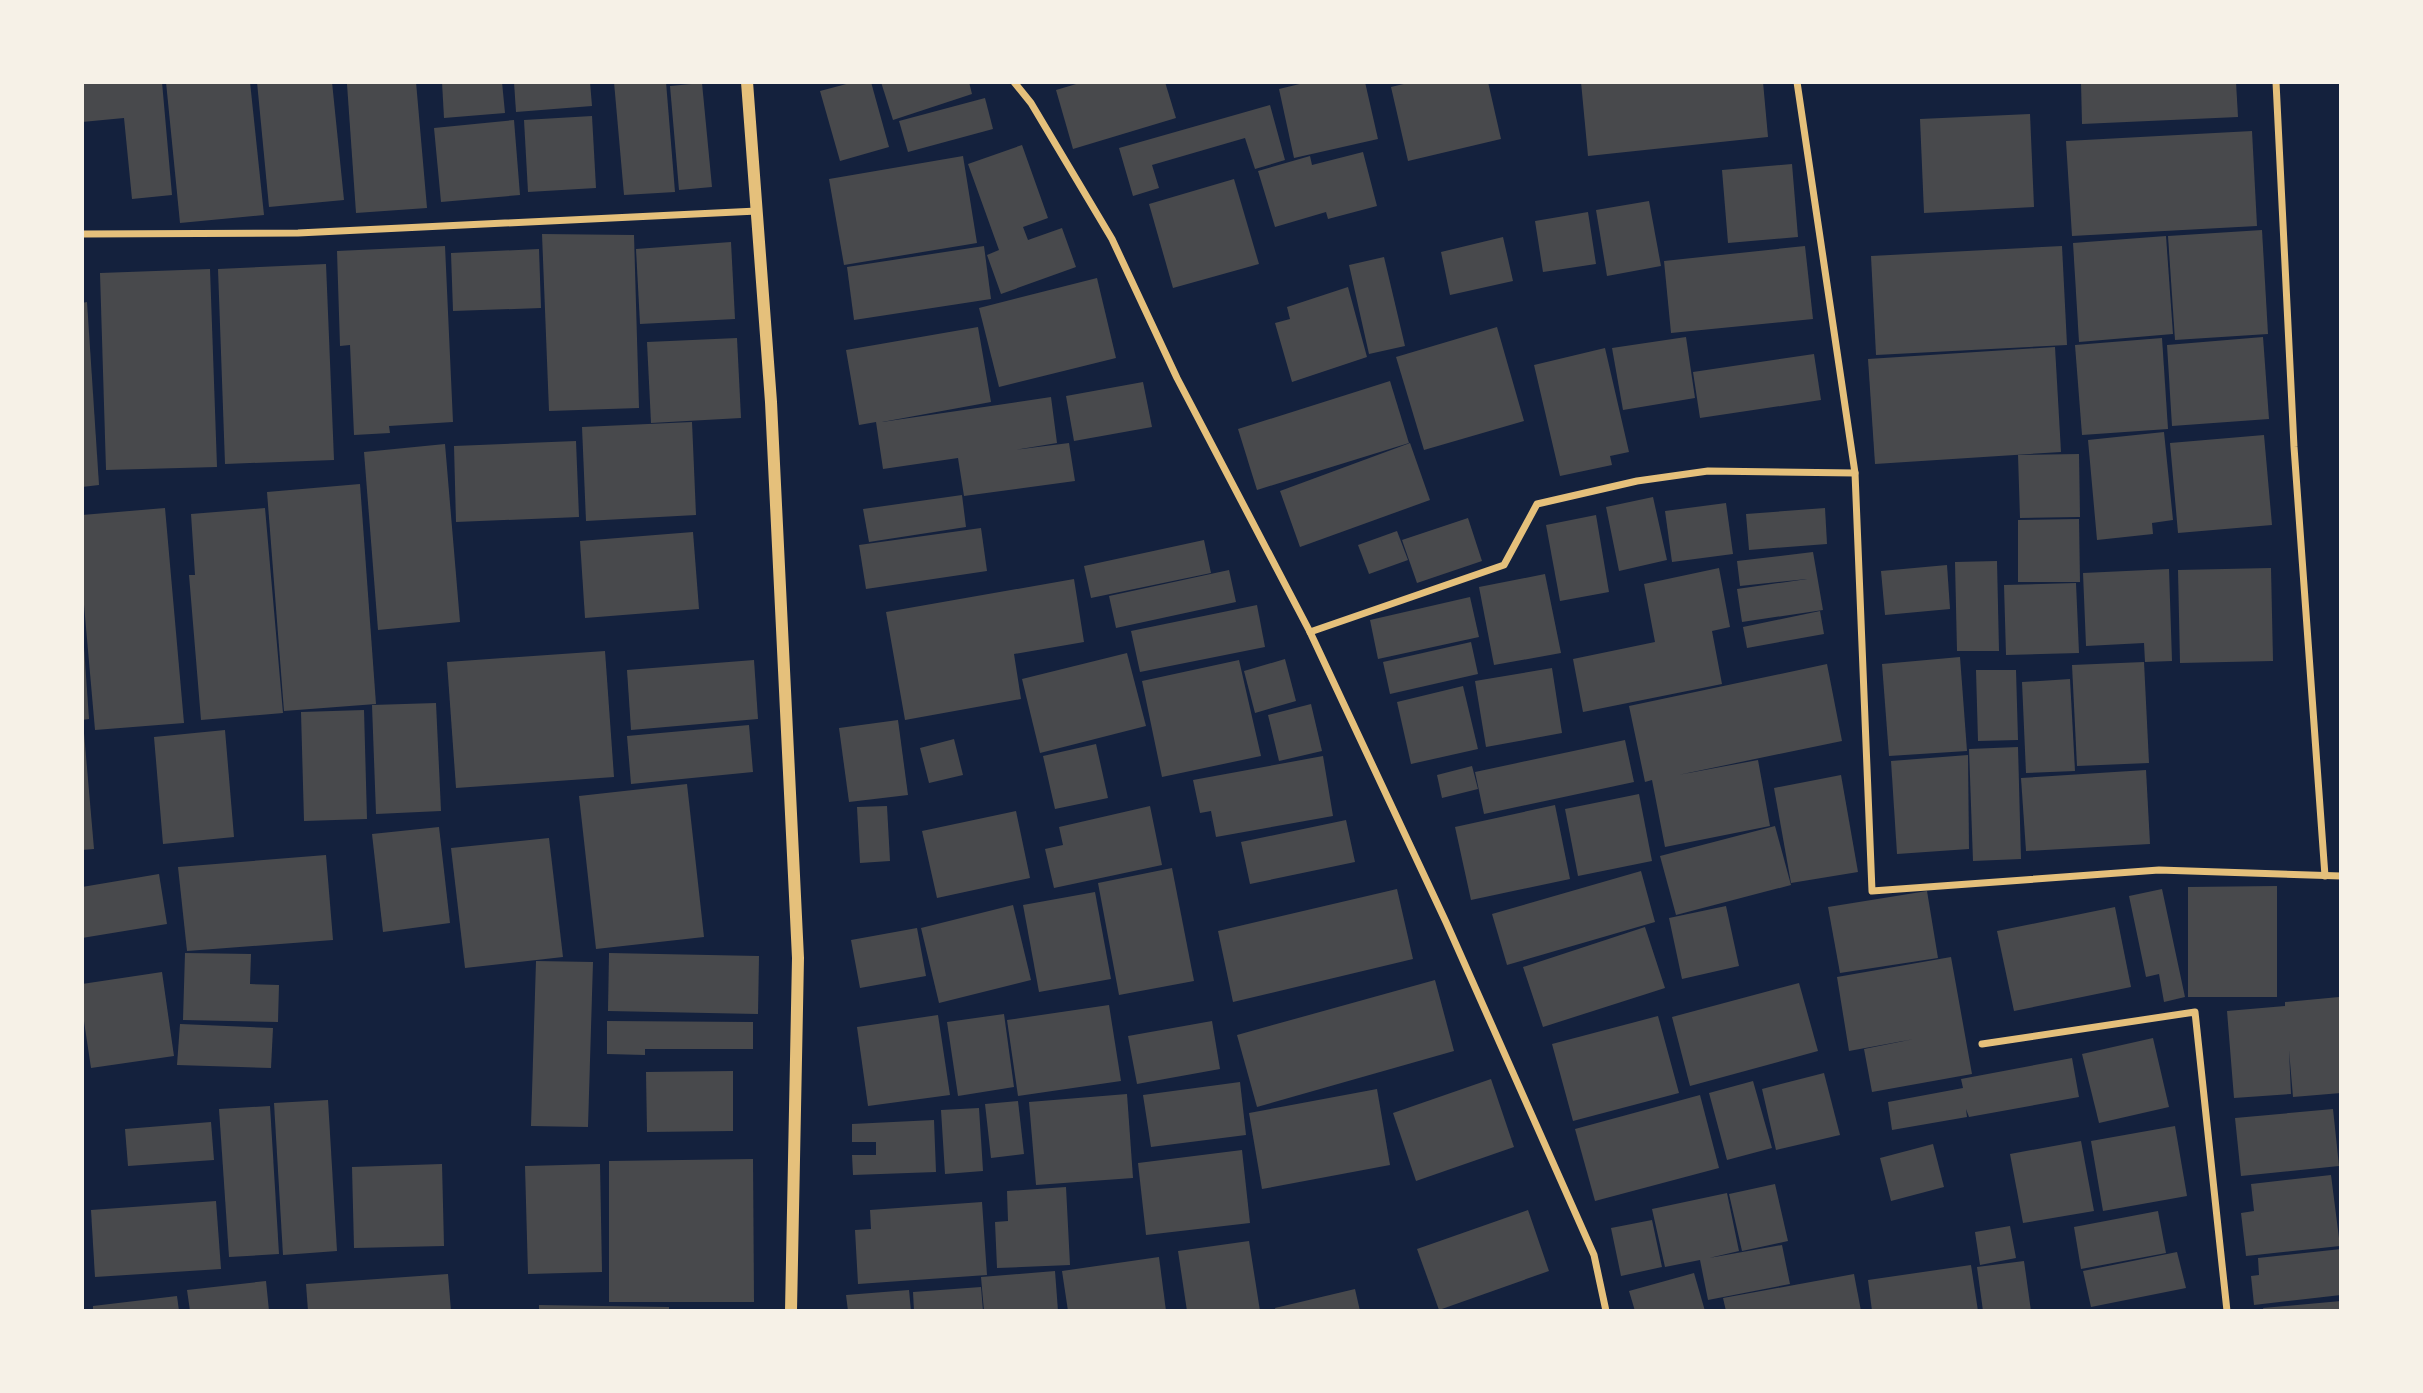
<svg xmlns="http://www.w3.org/2000/svg" width="2423" height="1393" viewBox="0 0 2423 1393" font-family="'Work Sans',sans-serif">
  <style>
    .building { fill: #48494c }
    .lines { fill: none; stroke-linecap: round; stroke-linejoin: round }
    .minor { stroke: #e5c07b; stroke-width: 7 }
    .tertiary { stroke: #e5c07b; stroke-width: 12 }
  </style>
  <rect width="100%" height="100%" fill="#14213d"/>
  <g class="building">
    <polygon points="82,82 162,82 172,195 132,199 124,118 82,122"/>
    <polygon points="166,82 250,82 264,215 180,223"/>
    <polygon points="257,82 332,82 344,200 269,207"/>
    <polygon points="365,82 416,82 427,208 356,213 347,84"/>
    <polygon points="442,82 502,82 505,113 444,118"/>
    <polygon points="514,82 590,82 592,106 516,112"/>
    <polygon points="614,82 666,82 675,192 624,195"/>
    <polygon points="854,82 871,82 889,147 840,161 820,91"/>
    <polygon points="881,82 969,82 972,94 893,120"/>
    <polygon points="1083,82 1165,82 1176,118 1073,149 1056,90"/>
    <polygon points="1308,82 1365,82 1378,139 1294,158 1279,89"/>
    <polygon points="1412,82 1488,82 1501,139 1408,161 1391,87"/>
    <polygon points="1581,82 1763,82 1768,137 1588,156"/>
    <polygon points="2081,82 2236,82 2238,117 2082,124"/>
    <polygon points="702,83 712,187 679,190 670,86"/>
    <polygon points="985,98 993,129 908,152 899,121"/>
    <polygon points="1270,105 1285,160 1255,169 1245,138 1152,165 1159,188 1133,196 1119,148"/>
    <polygon points="2030,114 2034,207 1924,213 1920,119"/>
    <polygon points="592,116 596,188 528,192 524,120"/>
    <polygon points="514,120 520,195 441,202 434,128"/>
    <polygon points="2252,131 2257,226 2072,236 2066,141"/>
    <polygon points="1022,145 1048,218 1023,227 1028,240 1062,228 1076,267 1001,294 987,255 999,250 968,164"/>
    <polygon points="1363,152 1377,206 1328,219 1326,212 1275,227 1258,171 1310,156 1312,165"/>
    <polygon points="963,156 977,243 844,265 829,179"/>
    <polygon points="1792,164 1798,237 1728,243 1722,170"/>
    <polygon points="1234,179 1259,264 1173,288 1149,204"/>
    <polygon points="1649,201 1661,266 1607,276 1596,210"/>
    <polygon points="1588,212 1596,264 1543,272 1535,221"/>
    <polygon points="2262,230 2268,334 2175,340 2168,236"/>
    <polygon points="542,234 634,235 639,408 549,411"/>
    <polygon points="2166,236 2173,334 2079,342 2073,243"/>
    <polygon points="1503,237 1513,281 1450,295 1441,252"/>
    <polygon points="731,242 735,319 640,324 636,249"/>
    <polygon points="445,246 453,422 389,426 390,433 354,435 350,345 340,346 337,251"/>
    <polygon points="984,246 991,299 854,320 847,267"/>
    <polygon points="1805,246 1813,319 1671,333 1664,261"/>
    <polygon points="2062,246 2067,345 1876,355 1871,256"/>
    <polygon points="539,249 541,308 453,311 451,253"/>
    <polygon points="1384,257 1405,346 1369,354 1349,265"/>
    <polygon points="326,264 334,460 225,464 218,269"/>
    <polygon points="210,269 217,467 106,470 100,273"/>
    <polygon points="1097,278 1116,358 999,387 979,308"/>
    <polygon points="1348,287 1367,357 1292,382 1275,323 1290,319 1287,307"/>
    <polygon points="87,302 99,485 82,487 82,303"/>
    <polygon points="978,327 991,402 882,422 1051,397 1057,443 1015,450 1069,443 1075,481 964,496 958,458 883,469 876,422 859,425 846,350"/>
    <polygon points="1497,327 1524,421 1424,450 1396,357"/>
    <polygon points="1686,337 1695,398 1623,410 1612,348"/>
    <polygon points="2263,337 2269,419 2172,426 2167,345"/>
    <polygon points="737,338 741,418 651,423 647,342"/>
    <polygon points="2162,338 2168,429 2082,435 2075,345"/>
    <polygon points="2055,347 2061,452 1875,464 1868,359"/>
    <polygon points="1605,348 1629,452 1610,456 1612,465 1560,476 1534,365"/>
    <polygon points="1814,354 1821,400 1700,418 1693,372"/>
    <polygon points="1390,381 1409,443 1257,490 1238,429"/>
    <polygon points="1143,382 1152,427 1074,441 1066,396"/>
    <polygon points="692,422 696,515 586,521 582,427"/>
    <polygon points="2164,432 2173,520 2152,523 2153,534 2097,540 2088,440"/>
    <polygon points="2264,435 2272,525 2178,533 2170,443"/>
    <polygon points="576,441 579,517 456,522 454,446"/>
    <polygon points="1410,443 1430,500 1300,547 1280,491"/>
    <polygon points="445,444 460,622 378,630 364,452"/>
    <polygon points="2079,454 2080,517 2020,518 2018,455"/>
    <polygon points="360,484 376,704 284,711 267,492"/>
    <polygon points="962,495 966,527 869,542 863,509"/>
    <polygon points="1653,497 1667,560 1619,571 1606,507"/>
    <polygon points="1726,503 1733,554 1672,562 1665,511"/>
    <polygon points="165,508 184,723 95,730 82,582 82,515"/>
    <polygon points="265,508 283,713 201,720 189,575 195,575 191,514"/>
    <polygon points="1825,508 1827,544 1749,550 1746,514"/>
    <polygon points="1596,515 1609,592 1560,601 1546,525"/>
    <polygon points="1468,518 1482,561 1417,583 1402,540"/>
    <polygon points="2079,519 2080,582 2018,582 2018,520"/>
    <polygon points="981,528 987,571 866,589 859,545"/>
    <polygon points="1397,531 1408,560 1369,574 1358,545"/>
    <polygon points="693,532 699,609 585,618 580,541"/>
    <polygon points="1204,540 1211,573 1091,598 1084,566"/>
    <polygon points="1813,552 1823,610 1742,622 1737,589 1807,579 1740,586 1737,561"/>
    <polygon points="1997,561 1999,651 1957,651 1955,562"/>
    <polygon points="1947,565 1950,609 1885,615 1881,571"/>
    <polygon points="1719,568 1730,627 1712,631 1722,684 1583,712 1573,659 1655,642 1644,584"/>
    <polygon points="2271,568 2273,661 2180,663 2178,570"/>
    <polygon points="2169,569 2172,661 2145,662 2144,643 2086,646 2083,573"/>
    <polygon points="1229,570 1236,602 1116,628 1109,596"/>
    <polygon points="1545,574 1561,653 1494,665 1479,587"/>
    <polygon points="1074,579 1084,642 1014,654 1021,699 905,720 886,612"/>
    <polygon points="2076,583 2079,653 2006,655 2004,585"/>
    <polygon points="1470,597 1479,637 1378,659 1370,620"/>
    <polygon points="1257,605 1265,647 1140,672 1131,631"/>
    <polygon points="1820,611 1824,634 1747,648 1743,627"/>
    <polygon points="1471,642 1478,674 1390,694 1383,662"/>
    <polygon points="82,647 84,647 89,719 82,720"/>
    <polygon points="605,651 614,777 456,788 447,662"/>
    <polygon points="1127,653 1146,726 1040,753 1022,679"/>
    <polygon points="1960,657 1967,751 1889,756 1882,664"/>
    <polygon points="1285,659 1296,701 1255,713 1244,671"/>
    <polygon points="754,660 758,719 631,730 627,670"/>
    <polygon points="1239,660 1261,756 1162,777 1142,681"/>
    <polygon points="2144,662 2149,763 2077,766 2072,665"/>
    <polygon points="1827,664 1842,741 1678,775 1758,760 1770,826 1665,847 1652,780 1645,782 1629,706"/>
    <polygon points="1552,668 1562,733 1486,747 1475,681"/>
    <polygon points="1976,670 2016,670 2018,740 1978,741"/>
    <polygon points="2070,679 2075,771 2026,773 2022,682"/>
    <polygon points="1463,686 1478,749 1411,764 1397,702"/>
    <polygon points="436,703 441,811 376,814 372,705"/>
    <polygon points="1311,704 1322,751 1279,761 1268,715"/>
    <polygon points="364,710 367,819 304,821 301,712"/>
    <polygon points="898,720 908,795 849,802 839,728"/>
    <polygon points="749,725 753,772 631,784 627,736"/>
    <polygon points="225,730 234,837 163,844 154,737"/>
    <polygon points="82,733 84,733 94,849 82,850"/>
    <polygon points="954,739 963,775 929,783 920,748"/>
    <polygon points="1625,740 1634,782 1484,814 1475,772"/>
    <polygon points="1096,744 1108,798 1055,809 1043,756"/>
    <polygon points="2018,747 2021,859 1973,861 1969,749"/>
    <polygon points="1968,755 1969,849 1897,854 1891,761"/>
    <polygon points="1323,756 1333,816 1216,837 1211,811 1200,813 1193,780"/>
    <polygon points="1472,766 1478,789 1442,798 1437,775"/>
    <polygon points="2146,770 2150,844 2026,851 2021,778"/>
    <polygon points="1841,775 1858,872 1791,883 1774,788"/>
    <polygon points="687,784 704,937 596,949 579,796"/>
    <polygon points="1639,794 1652,861 1578,876 1565,809"/>
    <polygon points="1555,805 1570,879 1471,900 1455,827"/>
    <polygon points="887,806 890,861 860,863 857,807"/>
    <polygon points="1150,806 1162,865 1054,888 1045,849 1063,845 1059,827"/>
    <polygon points="1016,811 1030,878 937,898 922,831"/>
    <polygon points="1346,820 1355,862 1250,884 1241,842"/>
    <polygon points="1775,826 1791,885 1676,915 1660,856"/>
    <polygon points="439,827 450,923 383,932 372,834"/>
    <polygon points="549,838 563,957 465,968 451,848"/>
    <polygon points="326,855 333,940 187,951 178,867"/>
    <polygon points="1172,868 1194,981 1119,995 1098,883"/>
    <polygon points="1641,871 1655,922 1507,965 1492,914"/>
    <polygon points="159,874 167,924 82,938 82,887"/>
    <polygon points="2277,886 2277,997 2188,997 2188,887"/>
    <polygon points="1397,889 1413,959 1233,1002 1218,931"/>
    <polygon points="2162,889 2185,997 2164,1002 2159,974 2146,977 2129,896"/>
    <polygon points="1927,891 1938,958 1840,973 1828,907"/>
    <polygon points="1095,892 1111,979 1039,992 1023,905"/>
    <polygon points="1013,905 1031,980 939,1003 921,928"/>
    <polygon points="1726,906 1739,966 1682,979 1669,918"/>
    <polygon points="2115,907 2131,987 2014,1011 1997,931"/>
    <polygon points="1645,927 1665,988 1543,1027 1523,967"/>
    <polygon points="917,928 926,976 860,988 851,940"/>
    <polygon points="185,953 251,954 250,984 279,985 278,1022 183,1020"/>
    <polygon points="609,953 759,956 758,1014 608,1011"/>
    <polygon points="1951,957 1972,1074 1872,1092 1864,1049 1914,1039 1849,1051 1837,977"/>
    <polygon points="536,961 593,962 588,1127 531,1126"/>
    <polygon points="162,972 174,1056 91,1068 82,1008 82,984"/>
    <polygon points="1435,980 1454,1051 1257,1107 1237,1035"/>
    <polygon points="1799,983 1818,1051 1690,1086 1672,1017"/>
    <polygon points="2339,997 2341,1093 2293,1097 2289,1050 2291,1094 2234,1098 2227,1011 2285,1006 2285,1002"/>
    <polygon points="1109,1005 1121,1081 1018,1096 1007,1020"/>
    <polygon points="1004,1014 1014,1087 958,1096 947,1022"/>
    <polygon points="938,1015 950,1095 868,1106 857,1027"/>
    <polygon points="1658,1016 1679,1093 1573,1121 1552,1044"/>
    <polygon points="607,1021 753,1022 753,1049 645,1049 645,1055 607,1054"/>
    <polygon points="1212,1021 1220,1069 1137,1084 1128,1036"/>
    <polygon points="180,1024 273,1028 271,1068 177,1065"/>
    <polygon points="2153,1038 2169,1107 2099,1123 2082,1054"/>
    <polygon points="2072,1058 2079,1097 1969,1117 1966,1109 1967,1117 1892,1130 1888,1102 1963,1088 1961,1079"/>
    <polygon points="733,1071 733,1131 647,1132 646,1072"/>
    <polygon points="1824,1073 1840,1135 1776,1150 1762,1089"/>
    <polygon points="1491,1079 1514,1147 1416,1181 1393,1113"/>
    <polygon points="1753,1081 1772,1148 1727,1160 1709,1093"/>
    <polygon points="1240,1082 1246,1135 1151,1147 1143,1095"/>
    <polygon points="1377,1089 1390,1165 1262,1189 1249,1113"/>
    <polygon points="1127,1094 1133,1178 1036,1185 1029,1102"/>
    <polygon points="1700,1095 1719,1168 1595,1201 1575,1129"/>
    <polygon points="328,1100 337,1251 283,1255 274,1103"/>
    <polygon points="1018,1101 1024,1154 991,1158 985,1104"/>
    <polygon points="270,1106 279,1254 229,1257 219,1109"/>
    <polygon points="979,1108 983,1171 945,1174 941,1110"/>
    <polygon points="2333,1109 2339,1166 2241,1176 2235,1118"/>
    <polygon points="934,1120 936,1172 853,1175 852,1155 876,1155 876,1142 852,1142 852,1124"/>
    <polygon points="211,1122 214,1160 128,1166 125,1129"/>
    <polygon points="2175,1126 2187,1196 2103,1211 2091,1141"/>
    <polygon points="2081,1141 2094,1211 2023,1223 2010,1154"/>
    <polygon points="1933,1144 1944,1187 1891,1201 1880,1158"/>
    <polygon points="1242,1150 1250,1223 1146,1235 1138,1163"/>
    <polygon points="753,1159 754,1302 609,1302 609,1161"/>
    <polygon points="442,1164 444,1246 354,1248 352,1167"/>
    <polygon points="600,1164 602,1272 528,1274 525,1166"/>
    <polygon points="2331,1175 2340,1246 2246,1256 2241,1213 2254,1211 2251,1184"/>
    <polygon points="1775,1184 1788,1241 1742,1251 1729,1194"/>
    <polygon points="1066,1187 1070,1265 997,1268 995,1222 1008,1221 1007,1191"/>
    <polygon points="1727,1193 1739,1251 1709,1258 1782,1245 1790,1284 1708,1300 1700,1260 1665,1267 1652,1209"/>
    <polygon points="216,1201 221,1269 95,1277 91,1210"/>
    <polygon points="982,1202 987,1275 858,1284 855,1230 871,1229 870,1210"/>
    <polygon points="1528,1210 1549,1271 1439,1310 1417,1249"/>
    <polygon points="2158,1211 2166,1253 2081,1269 2074,1227"/>
    <polygon points="1652,1220 1662,1267 1621,1276 1611,1228"/>
    <polygon points="2010,1226 2016,1258 1980,1265 1975,1232"/>
    <polygon points="1249,1241 1260,1311 1187,1311 1178,1251"/>
    <polygon points="2341,1249 2341,1295 2254,1305 2251,1276 2259,1275 2258,1258"/>
    <polygon points="2177,1252 2186,1288 2091,1307 2083,1271"/>
    <polygon points="1159,1257 1166,1311 1068,1311 1062,1271"/>
    <polygon points="2024,1261 2031,1311 1983,1311 1977,1267"/>
    <polygon points="1971,1265 1978,1311 1872,1311 1868,1280"/>
    <polygon points="1055,1271 1058,1311 984,1311 981,1277"/>
    <polygon points="1694,1273 1705,1311 1635,1311 1629,1291"/>
    <polygon points="448,1274 451,1311 308,1311 306,1284"/>
    <polygon points="1854,1274 1861,1311 1726,1311 1723,1298"/>
    <polygon points="266,1281 269,1311 190,1311 187,1290"/>
    <polygon points="981,1287 983,1311 914,1311 913,1292"/>
    <polygon points="1355,1289 1360,1311 1276,1311 1275,1308"/>
    <polygon points="909,1290 911,1311 848,1311 846,1295"/>
    <polygon points="177,1296 179,1311 93,1311 93,1306"/>
    <polygon points="2341,1301 2341,1311 2264,1311 2263,1308"/>
    <polygon points="539,1305 669,1307 669,1311 539,1311"/>
  </g>
  <g class="lines">
    <g class="minor">
      <polyline points="1014,82 1031,103 1112,239 1177,378 1310,632 1446,922 1594,1255 1606,1311"/>
      <polyline points="1797,82 1855,473 1872,891 2159,870 2341,876"/>
      <polyline points="2276,82 2294,447 2325,876"/>
      <polyline points="84,234 298,233 757,211"/>
      <polyline points="1310,632 1504,565 1537,504 1637,481 1708,471 1855,473"/>
      <polyline points="1982,1044 2195,1012 2227,1311"/>
    </g>
    <polyline class="tertiary" points="747,82 771,402 798,958 791,1311"/>
  </g>
  <rect width="2423" height="1393" fill="none" stroke="#f6f1e7" stroke-width="168"/>
</svg>
